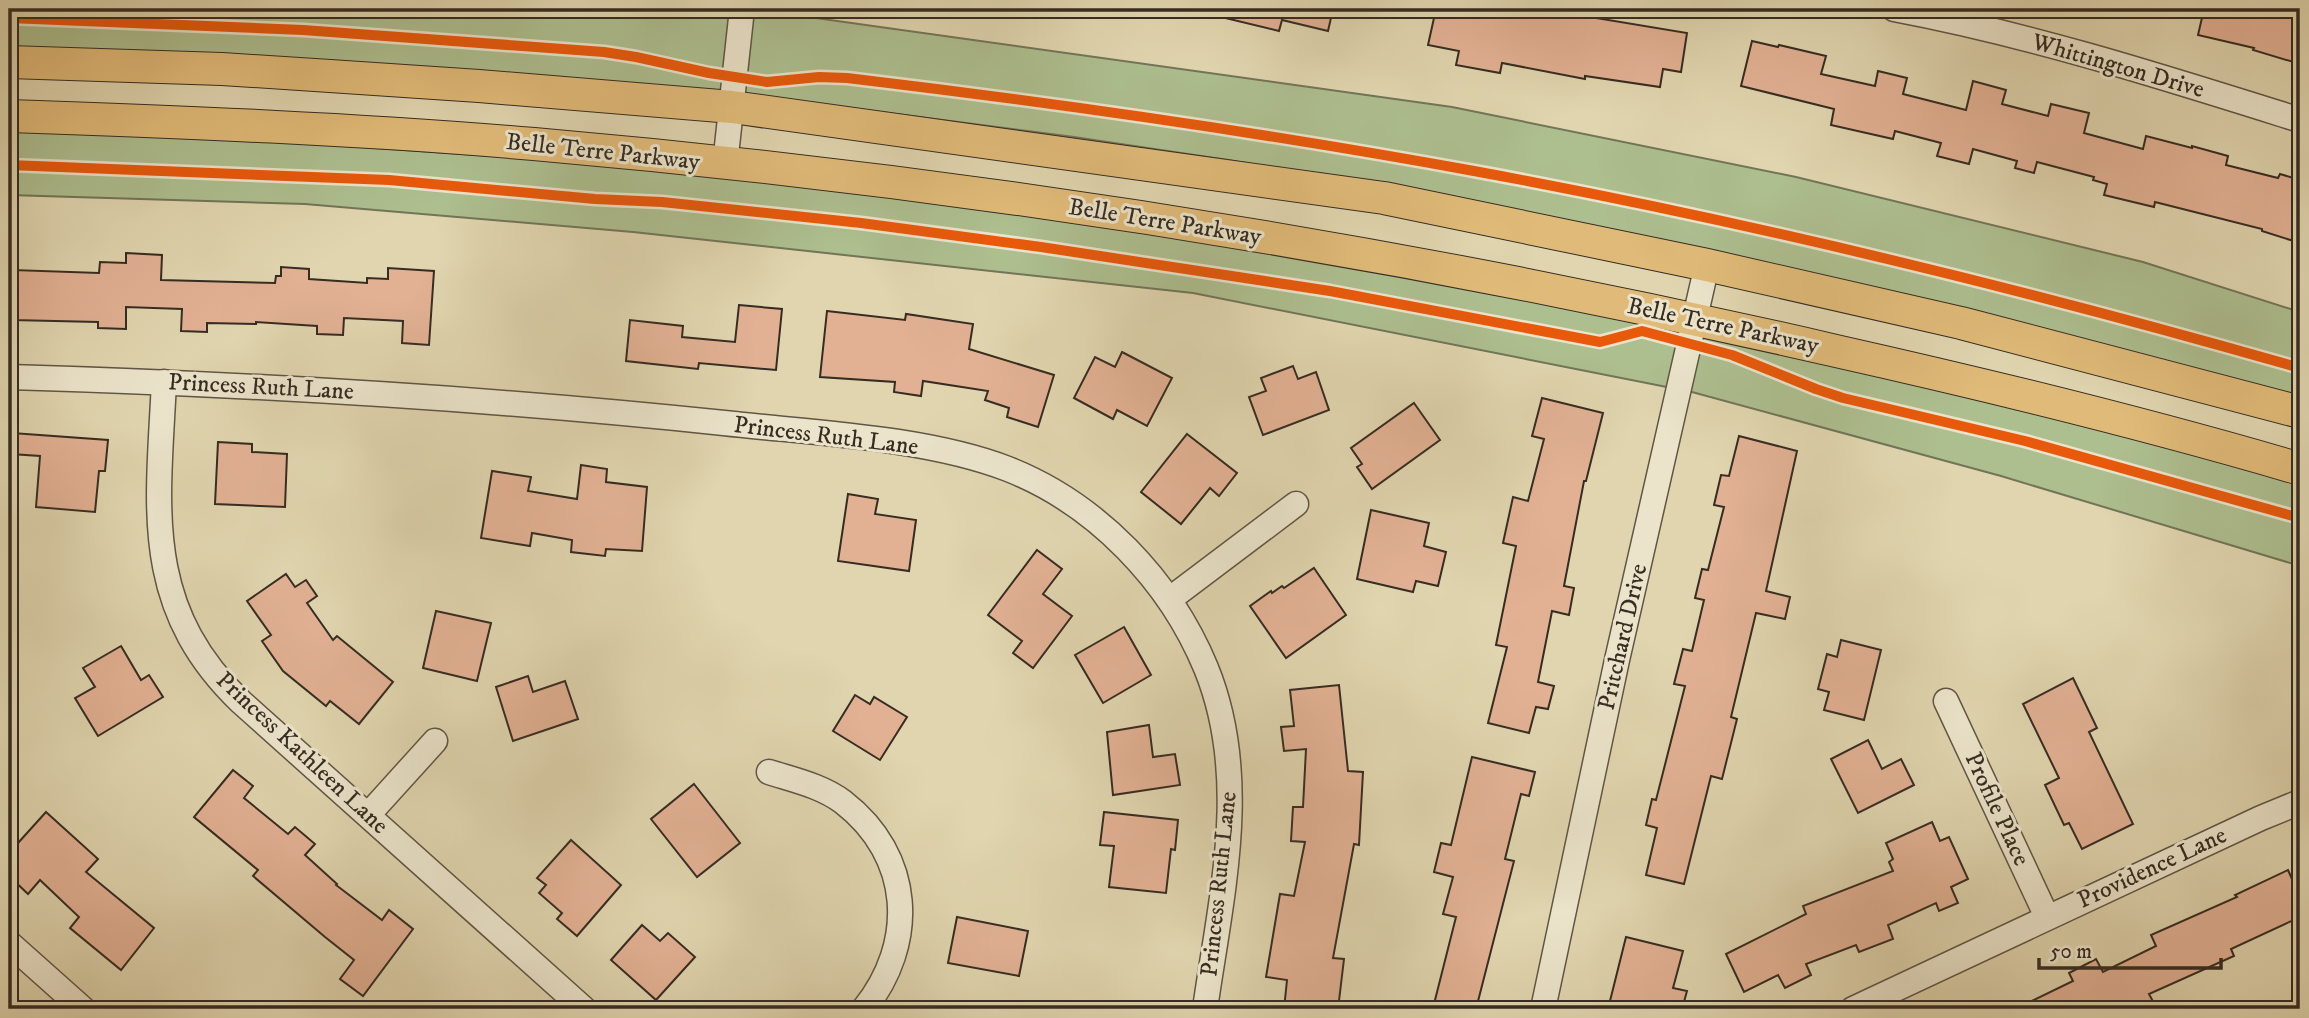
<svg xmlns="http://www.w3.org/2000/svg" width="2309" height="1018" viewBox="0 0 2309 1018" font-family="'IM FELL DW Pica',serif">
  <style>
    .green { fill: #adbe8f; stroke: #727558; stroke-width: 2 }
    .building { fill: #e2b194; stroke: #362c22; stroke-width: 2 }
    .lines { fill: none; stroke-linecap: round; stroke-linejoin: round }
    .minor-casing { stroke: #605645; stroke-width: 27 }
    .major-casing { stroke: #362c22; stroke-width: 34 }
    .minor { stroke: #ebe4cb; stroke-width: 24 }
    .major { stroke: #e0ba78; stroke-width: 32 }
    .cycleway-casing { stroke: #ebe4cb; stroke-width: 15 }
    .cycleway { stroke: #e8590c; stroke-width: 10 }
    .labels { text-anchor: middle; dominant-baseline: central; stroke-width: 6; stroke-linejoin: round; paint-order: stroke }
    .street-label { font-size: 24px; fill: #362c22; stroke: #ebe4cb }
  </style>
  <rect width="100%" height="100%" fill="#e0d5af"/>
  <filter id="stains"><feTurbulence type="fractalNoise" baseFrequency=".00286" numOctaves="4"/><feColorMatrix values="0 0 0 0 .2 0 0 0 0 .09 0 0 0 0 .02 0 0 0 .5 -.17"/></filter>
  <radialGradient id="worn" r=".72"><stop offset=".6" stop-color="#630" stop-opacity="0"/><stop offset="1" stop-color="#630" stop-opacity=".3"/></radialGradient>
  <g class="green">
    <polygon points="9,9 758,10 1452,107 1796,177 2143,262 2300,312 2300,398 1394,188 1228,160 1074,137 804,102 9,49"/>
    <polygon points="9,130 199,136 596,163 951,203 1407,274 1824,360 2234,464 2300,484 2300,566 2001,476 1692,392 1193,293 633,232 305,204 9,195"/>
  </g>
  <g class="building">
    <polygon points="1218,9 1333,9 1328,31 1282,20 1279,31 1217,16"/>
    <polygon points="1436,9 1542,9 1687,33 1681,72 1663,69 1660,87 1585,76 1585,79 1502,63 1500,73 1456,65 1459,51 1428,45"/>
    <polygon points="2204,9 2300,9 2300,64 2253,50 2254,48 2198,35"/>
    <polygon points="1752,41 1778,47 1779,45 1826,56 1821,74 1875,86 1878,71 1907,78 1903,94 1966,110 1973,81 2006,90 2002,104 2048,116 2051,104 2089,113 2084,133 2143,149 2146,136 2192,148 2192,146 2228,156 2226,165 2278,178 2280,174 2300,180 2300,243 2262,231 2262,229 2155,202 2154,207 2104,195 2107,184 2093,180 2094,177 2037,162 2034,173 2015,168 2017,161 1973,149 1969,164 1937,156 1941,143 1895,131 1893,139 1831,125 1834,109 1741,86"/>
    <polygon points="126,253 162,255 161,280 275,283 276,276 281,276 281,267 309,269 309,279 367,283 367,278 388,279 388,268 434,271 429,345 402,343 403,321 344,318 343,335 317,334 317,326 256,322 256,324 207,323 207,332 181,331 182,309 126,307 126,329 98,328 98,322 12,320 13,270 99,273 100,262 126,263"/>
    <polygon points="739,305 782,309 776,370 699,363 698,369 626,361 630,320 683,326 682,337 735,342"/>
    <polygon points="827,311 905,320 906,314 973,324 969,349 1054,375 1038,427 1007,417 1009,408 985,400 988,391 923,381 921,396 894,392 895,382 820,377"/>
    <polygon points="1122,352 1172,378 1147,426 1117,410 1113,419 1074,398 1095,357 1115,367"/>
    <polygon points="1293,366 1298,379 1316,372 1329,410 1263,435 1249,397 1266,391 1261,378"/>
    <polygon points="1542,398 1603,413 1586,481 1584,481 1564,586 1574,588 1569,615 1552,611 1538,682 1554,686 1548,709 1536,707 1529,733 1488,723 1507,647 1496,645 1516,546 1503,543 1513,497 1528,501 1544,439 1532,436"/>
    <polygon points="1414,403 1440,440 1372,489 1357,467 1362,464 1351,448"/>
    <polygon points="12,433 108,440 105,471 99,471 95,512 36,507 40,456 11,454"/>
    <polygon points="1187,434 1237,473 1219,496 1210,488 1181,524 1141,492"/>
    <polygon points="1739,436 1797,451 1766,591 1790,597 1785,619 1756,613 1731,717 1737,719 1722,779 1711,776 1684,884 1646,875 1657,828 1646,825 1652,799 1656,800 1685,686 1674,684 1683,649 1692,651 1704,600 1695,598 1702,569 1708,570 1724,507 1714,505 1721,475 1729,476"/>
    <polygon points="218,442 252,444 252,452 287,454 285,507 215,504"/>
    <polygon points="581,465 607,469 606,482 647,487 642,551 606,549 605,556 571,552 572,540 532,533 530,546 481,538 492,471 531,477 528,491 577,499"/>
    <polygon points="848,494 878,499 875,514 916,520 909,571 838,561"/>
    <polygon points="1371,510 1429,523 1424,546 1446,552 1438,586 1416,581 1413,592 1357,579"/>
    <polygon points="1037,550 1062,569 1043,594 1072,616 1033,668 1013,653 1022,641 988,615"/>
    <polygon points="1314,568 1346,615 1286,658 1250,606 1271,591 1272,593 1282,586 1284,588"/>
    <polygon points="286,574 295,587 306,580 317,596 307,603 333,640 337,636 393,682 359,724 330,701 326,706 283,671 262,641 271,635 247,601"/>
    <polygon points="436,611 491,623 477,681 423,668"/>
    <polygon points="1124,627 1151,675 1103,703 1075,655"/>
    <polygon points="1841,640 1881,650 1864,720 1824,710 1829,692 1818,689 1827,654 1837,657"/>
    <polygon points="121,646 141,680 149,675 163,697 98,736 75,698 95,687 83,668"/>
    <polygon points="528,676 533,692 565,681 578,719 513,741 496,687"/>
    <polygon points="2073,678 2097,728 2089,732 2133,824 2082,849 2069,823 2064,825 2045,785 2059,778 2023,704"/>
    <polygon points="1339,685 1348,771 1363,772 1359,845 1354,844 1333,958 1344,959 1338,1009 1284,1009 1287,980 1266,977 1280,894 1294,896 1305,842 1291,841 1293,807 1303,807 1306,749 1284,751 1281,727 1294,726 1290,690"/>
    <polygon points="855,695 870,704 874,697 907,717 880,760 833,731"/>
    <polygon points="1149,725 1153,757 1175,754 1180,785 1113,795 1107,732"/>
    <polygon points="1868,740 1882,769 1901,759 1914,785 1858,813 1831,759"/>
    <polygon points="1472,757 1535,772 1529,796 1521,794 1505,859 1514,861 1476,1009 1453,1009 1434,1004 1456,917 1443,914 1453,877 1434,872 1441,843 1451,845"/>
    <polygon points="233,770 253,786 244,798 288,834 295,827 315,844 305,855 337,884 336,885 382,920 389,910 413,929 363,996 340,979 354,960 325,937 253,876 258,870 194,817"/>
    <polygon points="694,784 740,843 697,877 651,819"/>
    <polygon points="46,812 98,859 86,872 154,928 121,970 70,928 79,917 40,880 28,894 9,876 9,853"/>
    <polygon points="1104,812 1178,820 1175,850 1171,849 1166,893 1109,887 1114,846 1100,845"/>
    <polygon points="1932,822 1940,841 1949,837 1968,879 1951,887 1958,903 1939,911 1936,903 1888,925 1893,939 1859,952 1856,945 1806,964 1811,975 1785,988 1778,975 1744,992 1726,954 1806,914 1803,906 1893,871 1889,862 1893,859 1886,843"/>
    <polygon points="571,840 621,885 577,936 557,919 562,913 539,893 546,885 537,878"/>
    <polygon points="2288,870 2300,897 2300,917 2231,949 2234,956 2149,994 2157,1009 2015,1009 2073,981 2069,973 2096,959 2103,972 2156,946 2151,935 2237,897 2235,895"/>
    <polygon points="957,917 1028,931 1019,976 948,963"/>
    <polygon points="642,925 660,941 668,933 695,957 656,1000 611,960"/>
    <polygon points="1626,937 1683,951 1673,988 1687,991 1682,1009 1608,1009"/>
  </g>
  <g class="lines">
    <defs>
      <g id="minor">
        <path d="M1894 9C2032 35 2166 78 2300 120"/>
        <polyline points="725,164 742,9"/>
        <path d="M9 377C248 384 486 398 724 423 812 433 925 437 1008 469 1097 504 1170 581 1206 668 1251 778 1221 896 1205 1009"/>
        <path d="M164 382C158 507 141 606 241 702L584 1009"/>
        <polyline points="1170,599 1296,504"/>
        <polyline points="1946,701 2047,917"/>
        <path d="M769 772C794 780 822 786 843 802 913 856 917 943 864 1009"/>
        <polyline points="368,815 435,741"/>
        <polyline points="9,943 83,1009"/>
        <polyline points="1543,1009 1617,660 1707,265"/>
        <polyline points="1853,1009 2261,818 2300,802"/>
      </g>
      <g id="major">
        <polyline points="9,62 222,69 330,76 479,86 732,107 1384,198 1707,265 1961,323 2300,412"/>
        <path d="M9 116C184 122 359 129 534 144 972 182 1408 252 1836 351 1992 386 2147 424 2300 469"/>
      </g>
    </defs>
    <use href="#minor" class="minor-casing"/>
    <use href="#major" class="major-casing"/>
    <use href="#minor" class="minor"/>
    <use href="#major" class="major"/>
    <defs>
      <g id="cycleway">
        <path d="M9 18 303 30 604 52 636 57 709 73 767 82 819 77 847 78C1057 103 1266 133 1474 171 1752 222 2028 290 2300 368"/>
        <polyline points="9,165 389,180 595,199 662,202 861,223 1041,247 1330,291 1600,342 1642,331 1732,355 1816,389 1843,398 2025,441 2300,518"/>
      </g>
    </defs>
    <use href="#cycleway" class="cycleway-casing"/>
    <use href="#cycleway" class="cycleway"/>
  </g>
  <g class="labels">
    <g class="street-label">
      <text transform="translate(2118 66) rotate(16)">Whittington Drive</text>
      <text transform="translate(603 152) rotate(6)">Belle Terre Parkway</text>
      <text transform="translate(1165 222) rotate(9)">Belle Terre Parkway</text>
      <text transform="translate(1723 326) rotate(12)">Belle Terre Parkway</text>
      <text transform="translate(261 387) rotate(3)">Princess Ruth Lane</text>
      <text transform="translate(826 436) rotate(7)">Princess Ruth Lane</text>
      <text transform="translate(1623 637) rotate(-77)">Pritchard Drive</text>
      <text transform="translate(302 753) rotate(43)">Princess Kathleen Lane</text>
      <text transform="translate(1997 809) rotate(65)">Profile Place</text>
      <text transform="translate(2152 868) rotate(-25)">Providence Lane</text>
      <text transform="translate(1219 884) rotate(-84)">Princess Ruth Lane</text>
    </g>
  </g>
  <rect width="2309" height="1018" fill="none" stroke="#e0d5af" stroke-width="35"/>
  <rect x="10" y="10" width="2288" height="997" fill="none" stroke="#362c22" stroke-width="3.5"/>
  <rect x="18" y="18" width="2274" height="983" fill="none" stroke="#362c22" stroke-width="2"/>
  <path d="M2039 958v10h182v-10" fill="none" stroke="#362c22" stroke-width="3.5"/>
  <text x="2050" y="958" font-size="21" fill="#362c22" stroke="#ebe4cb" stroke-width="5" paint-order="stroke">50 m</text>
  <rect width="100%" height="100%" filter="url(#stains)"/>
  <rect width="100%" height="100%" fill="url(#worn)"/>
</svg>
